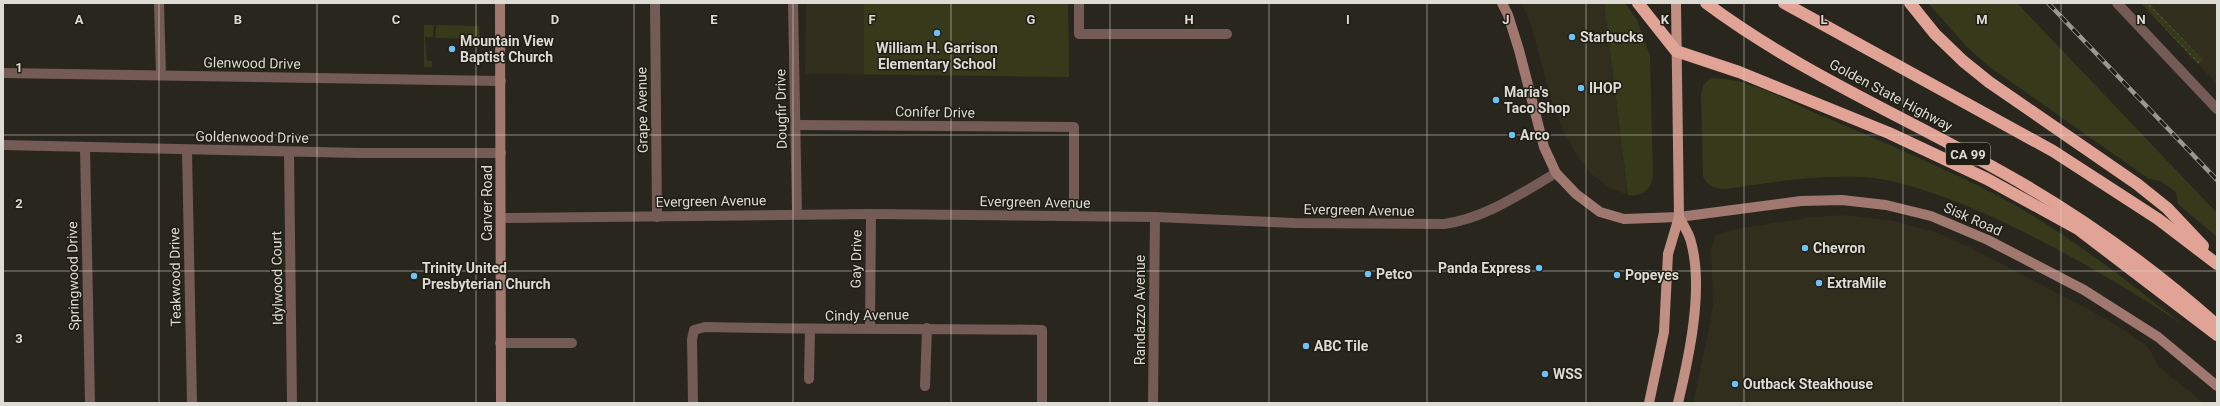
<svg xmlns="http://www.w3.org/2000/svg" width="2220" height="406" viewBox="0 0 2220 406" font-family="Roboto,sans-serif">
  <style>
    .built { fill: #312e1e }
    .grass { fill: #363a1b }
    .garden { fill: url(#garden-dots) }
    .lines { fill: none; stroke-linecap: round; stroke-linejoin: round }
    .street { stroke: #745b55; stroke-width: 10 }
    .secondary { stroke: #a0786f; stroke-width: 10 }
    .primary { stroke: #c28f83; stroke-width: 10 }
    .highway { stroke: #e1a395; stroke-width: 12 }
    .rail-casing { stroke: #9a9890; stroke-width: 4.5 }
    .rail { stroke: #1f1d14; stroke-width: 3; stroke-dasharray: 9; stroke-linecap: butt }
    .grid { fill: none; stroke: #dcdbd4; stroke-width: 1; stroke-opacity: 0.55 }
    .poi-dot { fill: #6ec2f3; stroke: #1f1d14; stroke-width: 1.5 }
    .labels { text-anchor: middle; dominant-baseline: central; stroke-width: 3; stroke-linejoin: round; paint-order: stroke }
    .shield { fill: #1f1d14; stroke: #a3a29a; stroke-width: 1 }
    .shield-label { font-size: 13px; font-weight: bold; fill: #dcdbd4 }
    .poi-label { font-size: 14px; font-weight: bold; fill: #dcdbd4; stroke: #1f1d14; text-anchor: start }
    .street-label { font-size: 14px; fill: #dcdbd4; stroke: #1f1d14 }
    .grid-label { font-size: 13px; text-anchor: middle; font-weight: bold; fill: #dcdbd4; stroke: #1f1d14; stroke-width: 3; stroke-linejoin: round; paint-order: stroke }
  </style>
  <defs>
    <pattern id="garden-dots" width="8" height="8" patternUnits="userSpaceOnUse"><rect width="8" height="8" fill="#363a1b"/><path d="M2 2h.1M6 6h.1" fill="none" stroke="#52563b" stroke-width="1.8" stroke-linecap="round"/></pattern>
  </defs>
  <rect width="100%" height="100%" fill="#28261d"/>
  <g class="built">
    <polygon points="806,3 1068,3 1069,77 805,74"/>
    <polygon points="1522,3 1604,3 1628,195 1610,188 1590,173 1578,157 1564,133 1553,106 1530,22"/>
    <polygon points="2141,3 2217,3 2217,84 2198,64"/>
    <polygon points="1845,215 1894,221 1938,233 1970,247 2112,322 2145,344 2151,351 2158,366 2204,403 1693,403 1710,324 1713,303 1711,250 1716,235 1730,230 1812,217"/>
  </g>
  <g class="grass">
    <polygon points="864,3 1068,3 1069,77 864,74"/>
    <path d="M1604 3H1625L1637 20 1650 56 1653 176C1651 190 1642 197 1628 195Z"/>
    <polygon points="1928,3 2017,3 2217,213 2217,237 2178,204 2176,192 2160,181 2149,179 1987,65 1967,47"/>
    <polygon points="424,25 434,25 433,37 425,37 427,61 432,61 432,67 424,67"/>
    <polygon points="436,25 479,26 480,39 435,38"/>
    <path d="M1711 78C1750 78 1787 101 1822 116 1883 142 1945 168 2004 199 2068 234 2125 279 2182 324 2113 279 2043 238 1967 206 1933 193 1898 179 1862 177 1816 175 1771 182 1726 189 1715 189 1707 186 1703 176L1701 95 1703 85Z"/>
  </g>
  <polygon class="garden" points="2141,3 2149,3 2203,60 2198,64"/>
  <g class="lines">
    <g class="street">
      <polyline points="159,3 161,75"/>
      <polyline points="655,3 657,217"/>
      <polyline points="793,3 797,214"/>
      <polyline points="1079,3 1079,34 1227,34"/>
      <polyline points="2117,3 2217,109"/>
      <polyline points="3,73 501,81"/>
      <polyline points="796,125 1074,127 1074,216"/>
      <polyline points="3,145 360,153 501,153"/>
      <polyline points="85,148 90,403"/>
      <polyline points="187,150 192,403"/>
      <polyline points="289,152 292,403"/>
      <path d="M502 218 871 214 1155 217 1294 223 1444 224C1486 218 1520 194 1556 173"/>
      <polyline points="870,328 871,214"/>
      <polyline points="500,343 572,343"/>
      <polyline points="809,379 810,330"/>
      <polyline points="925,386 927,328"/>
      <path d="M693 403 692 339 694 330 705 327C817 330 929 328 1042 330V403"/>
      <polyline points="1153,403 1155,217"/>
    </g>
    <g class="secondary">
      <polyline points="500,3 501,403"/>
      <polyline points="1502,3 1508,15 1519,50 1544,147 1556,173 1576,194 1600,212 1624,219 1679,217 1801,201 1842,200 1886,205 1931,216 1988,240 2084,290 2158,337 2217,386"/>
    </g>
    <g class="primary">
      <polyline points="1649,403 1664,332 1668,254 1679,217 1676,3"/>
      <path d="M1678 403C1689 357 1704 289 1691 242 1689 233 1683 225 1679 217"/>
    </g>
    <g class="highway">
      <polyline points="1638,3 1676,51 1739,72 1889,133 1987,179 2078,229 2217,335"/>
      <path d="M1706 3C1805 77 1922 124 2028 187 2096 227 2158 273 2217 325"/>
      <polyline points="1784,3 2053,151 2158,219 2217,264"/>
      <polyline points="1910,3 1935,34 1963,61 1989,82 2137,184 2167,208 2203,246"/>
    </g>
    <defs>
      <polyline id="rail" points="2048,3 2217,180"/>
    </defs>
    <use href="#rail" class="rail-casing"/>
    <use href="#rail" class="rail"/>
  </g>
  <path class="grid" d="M159 3V403M317 3V403M476 3V403M634 3V403M793 3V403M951 3V403M1110 3V403M1269 3V403M1427 3V403M1586 3V403M1744 3V403M1903 3V403M2061 3V403M3 135H2217M3 271H2217"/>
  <g class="poi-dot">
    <circle cx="937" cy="33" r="4"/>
    <circle cx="1572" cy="37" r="4"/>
    <circle cx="452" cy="49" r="4"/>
    <circle cx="1581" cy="88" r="4"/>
    <circle cx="1496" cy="100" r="4"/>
    <circle cx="1512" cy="135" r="4"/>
    <circle cx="1805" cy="248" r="4"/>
    <circle cx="1539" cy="268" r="4"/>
    <circle cx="1368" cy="274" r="4"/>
    <circle cx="1617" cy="275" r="4"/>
    <circle cx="414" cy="276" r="4"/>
    <circle cx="1819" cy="283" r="4"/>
    <circle cx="1306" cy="346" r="4"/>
    <circle cx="1545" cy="374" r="4"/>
    <circle cx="1735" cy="384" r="4"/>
  </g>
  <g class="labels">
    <rect class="shield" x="1946" y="143" width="44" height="22" rx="3"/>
    <g class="shield-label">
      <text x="1968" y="154">CA 99</text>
    </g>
    <g class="poi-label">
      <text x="1580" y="37">Starbucks</text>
      <text x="460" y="41">Mountain View<tspan x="460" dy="16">Baptist Church</tspan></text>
      <text x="937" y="48" text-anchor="middle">William H. Garrison<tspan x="937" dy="16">Elementary School</tspan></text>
      <text x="1589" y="88">IHOP</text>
      <text x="1504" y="92">Maria's<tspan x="1504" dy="16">Taco Shop</tspan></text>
      <text x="1520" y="135">Arco</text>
      <text x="1813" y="248">Chevron</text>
      <text x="422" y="268">Trinity United<tspan x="422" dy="16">Presbyterian Church</tspan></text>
      <text x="1531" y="268" text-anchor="end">Panda Express</text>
      <text x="1376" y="274">Petco</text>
      <text x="1625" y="275">Popeyes</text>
      <text x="1827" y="283">ExtraMile</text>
      <text x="1314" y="346">ABC Tile</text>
      <text x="1553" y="374">WSS</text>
      <text x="1743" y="384">Outback Steakhouse</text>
    </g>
    <g class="street-label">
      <text transform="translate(252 63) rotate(1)">Glenwood Drive</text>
      <text transform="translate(1891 95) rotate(28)">Golden State Highway</text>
      <text transform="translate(781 109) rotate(-91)">Dougfir Drive</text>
      <text transform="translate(642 110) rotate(-91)">Grape Avenue</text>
      <text transform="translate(935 112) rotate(1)">Conifer Drive</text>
      <text transform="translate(252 137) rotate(1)">Goldenwood Drive</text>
      <text transform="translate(711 201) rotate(-1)">Evergreen Avenue</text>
      <text transform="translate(1035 202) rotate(1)">Evergreen Avenue</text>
      <text transform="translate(487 203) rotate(-90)">Carver Road</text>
      <text transform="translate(1359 210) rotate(1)">Evergreen Avenue</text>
      <text transform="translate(1973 219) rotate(24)">Sisk Road</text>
      <text transform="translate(856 259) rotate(-89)">Gay Drive</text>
      <text transform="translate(73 276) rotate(-91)">Springwood Drive</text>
      <text transform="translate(175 277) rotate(-91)">Teakwood Drive</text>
      <text transform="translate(277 278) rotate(-91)">Idylwood Court</text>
      <text transform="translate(1140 310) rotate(-90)">Randazzo Avenue</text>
      <text transform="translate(867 315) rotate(-1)">Cindy Avenue</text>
    </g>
  </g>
  <g class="grid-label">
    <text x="79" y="24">A</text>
    <text x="238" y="24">B</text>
    <text x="396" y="24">C</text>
    <text x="555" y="24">D</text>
    <text x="714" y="24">E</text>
    <text x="872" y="24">F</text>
    <text x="1031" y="24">G</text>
    <text x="1189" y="24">H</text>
    <text x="1348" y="24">I</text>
    <text x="1506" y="24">J</text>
    <text x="1665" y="24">K</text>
    <text x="1824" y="24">L</text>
    <text x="1982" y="24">M</text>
    <text x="2141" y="24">N</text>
    <text x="19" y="72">1</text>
    <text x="19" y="208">2</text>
    <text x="19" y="343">3</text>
  </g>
  <rect width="2220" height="406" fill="none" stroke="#dcdbd4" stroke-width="8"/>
</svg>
